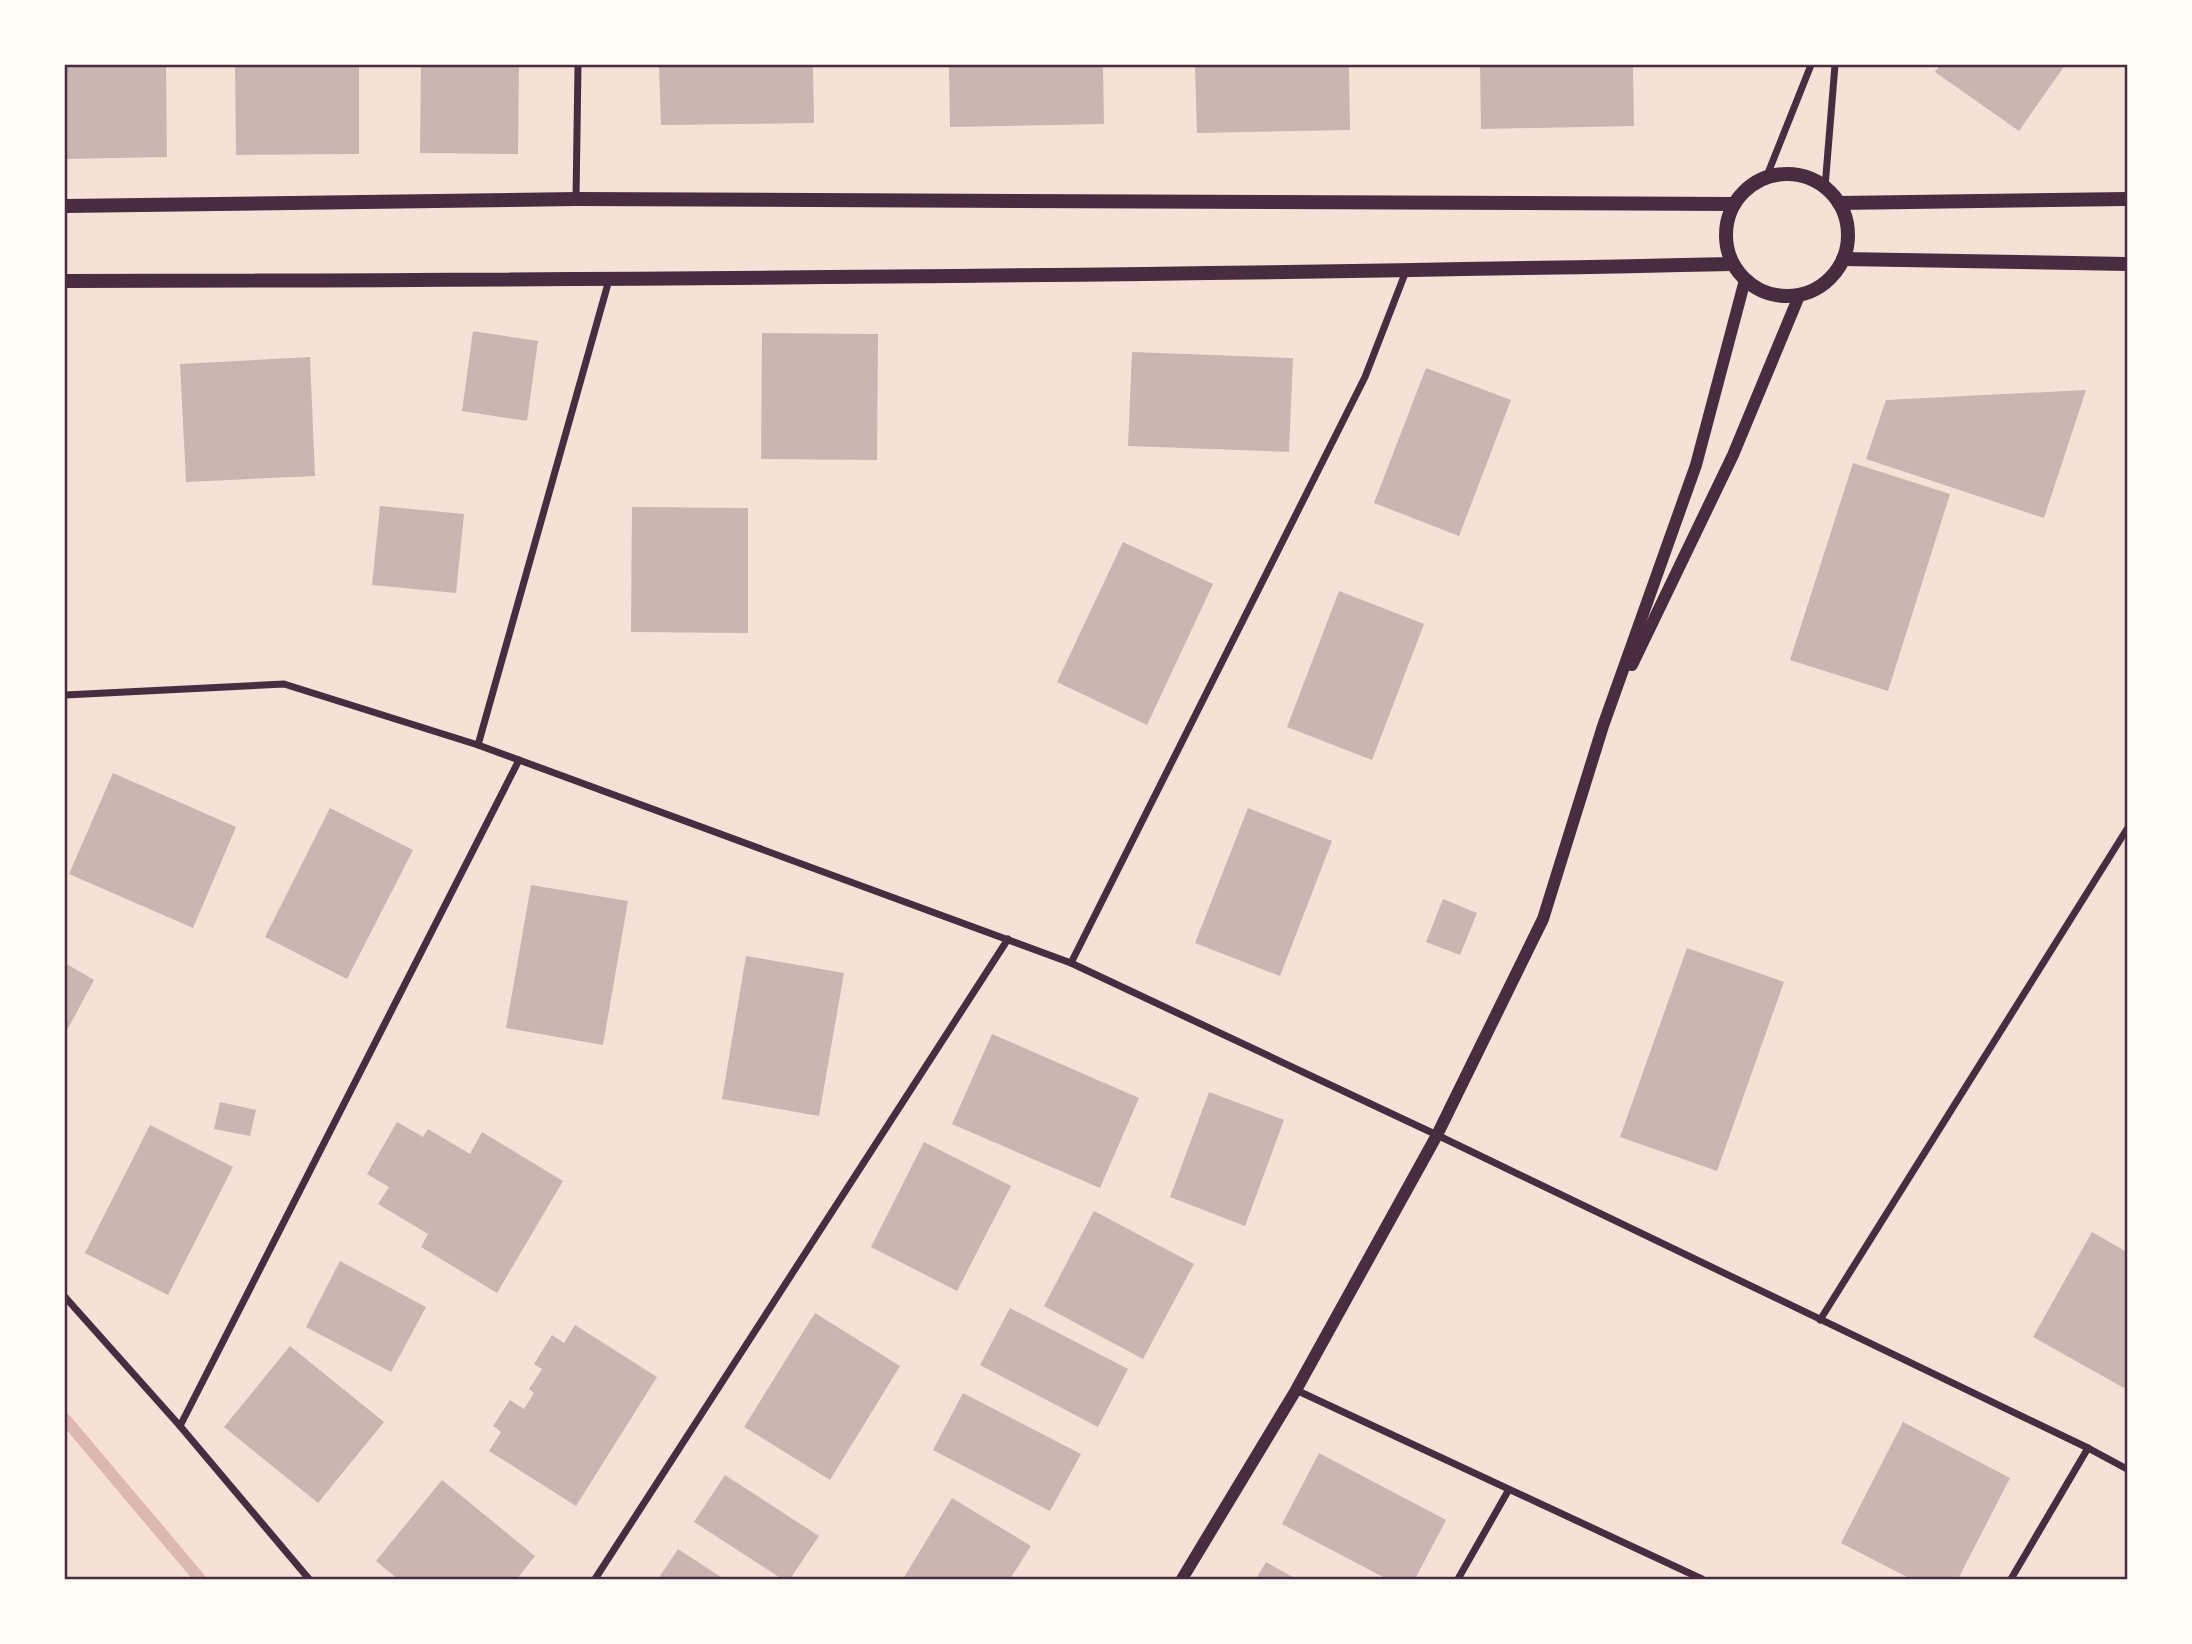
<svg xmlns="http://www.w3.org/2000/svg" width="2192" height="1644" viewBox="0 0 2192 1644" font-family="Ubuntu,sans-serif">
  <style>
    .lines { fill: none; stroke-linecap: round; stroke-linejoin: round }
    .stream { stroke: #dcb8b0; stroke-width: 12 }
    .building { fill: #ccb4b1 }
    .minor { stroke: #4a2c40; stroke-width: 7 }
    .tertiary { stroke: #4a2c40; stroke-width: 12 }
    .secondary { stroke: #4a2c40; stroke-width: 14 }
    .neatline { fill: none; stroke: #4a2c40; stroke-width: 2.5 }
  </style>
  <rect width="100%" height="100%" fill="#f7e1d7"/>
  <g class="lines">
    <polyline class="stream" points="65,1419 200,1579"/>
  </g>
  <g class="building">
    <polygon points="65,65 166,65 167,157 65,159"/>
    <polygon points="235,65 359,65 359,154 236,155"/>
    <polygon points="421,65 519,65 518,154 420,153"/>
    <polygon points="659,65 813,65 814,123 661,125"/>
    <polygon points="949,65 1103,65 1104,124 950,127"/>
    <polygon points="1195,65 1349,65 1350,130 1197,133"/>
    <polygon points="1480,65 1633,65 1634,126 1481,129"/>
    <polygon points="1940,65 2065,65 2019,131 1935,72"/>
    <polygon points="473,331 538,341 527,421 462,411"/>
    <polygon points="762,333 878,334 877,460 761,459"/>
    <polygon points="1132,352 1293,358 1289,452 1128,446"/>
    <polygon points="310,357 315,476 186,482 180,364"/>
    <polygon points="1426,368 1511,400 1459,536 1374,503"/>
    <polygon points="2086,390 2044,518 1866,459 1886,400"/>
    <polygon points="1853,463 1950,494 1888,691 1790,660"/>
    <polygon points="380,506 464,514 456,593 372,585"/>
    <polygon points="632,507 748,508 748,633 631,632"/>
    <polygon points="1123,542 1213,584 1147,725 1057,682"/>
    <polygon points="1339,591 1424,624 1372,760 1287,727"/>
    <polygon points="113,773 236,827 193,928 69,874"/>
    <polygon points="330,808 413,850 347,979 265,937"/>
    <polygon points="1248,808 1332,841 1280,976 1195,943"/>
    <polygon points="531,885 628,901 603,1045 506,1028"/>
    <polygon points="1443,899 1477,913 1460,955 1426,942"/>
    <polygon points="1687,948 1784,982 1717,1171 1620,1137"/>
    <polygon points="746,956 844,973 819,1116 722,1099"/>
    <polygon points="65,963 94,980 65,1034"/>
    <polygon points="992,1034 1139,1098 1100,1188 952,1124"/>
    <polygon points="1209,1092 1284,1120 1245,1226 1170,1197"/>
    <polygon points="220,1102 256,1110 250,1136 214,1129"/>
    <polygon points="397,1122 423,1137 428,1129 470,1154 482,1132 563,1181 497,1293 421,1247 428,1234 378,1204 389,1187 367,1174"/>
    <polygon points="150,1125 233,1167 168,1295 85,1253"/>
    <polygon points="924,1142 1011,1186 957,1291 871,1247"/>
    <polygon points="1094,1211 1194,1264 1143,1359 1044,1306"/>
    <polygon points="2092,1232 2127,1252 2127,1382 2124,1388 2033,1337"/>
    <polygon points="340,1261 426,1307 391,1372 306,1327"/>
    <polygon points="1010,1308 1128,1369 1098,1427 980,1365"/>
    <polygon points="815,1313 900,1366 830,1480 744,1427"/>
    <polygon points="575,1325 657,1377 576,1506 489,1451 501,1432 493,1426 510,1400 524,1409 534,1393 529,1389 542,1369 534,1364 552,1335 564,1343"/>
    <polygon points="290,1346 384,1422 318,1503 224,1427"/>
    <polygon points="963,1393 1081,1454 1050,1511 933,1450"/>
    <polygon points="1903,1422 2010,1478 1958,1579 1911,1579 1841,1543"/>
    <polygon points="1319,1453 1446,1520 1415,1579 1387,1579 1282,1524"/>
    <polygon points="725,1475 819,1536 790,1579 782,1579 694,1522"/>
    <polygon points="442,1480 535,1556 517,1579 398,1579 376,1561"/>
    <polygon points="952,1498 1031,1546 1010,1579 903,1579"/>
    <polygon points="678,1549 724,1579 658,1579"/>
    <polygon points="1266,1562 1296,1579 1256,1579"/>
  </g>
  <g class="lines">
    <g class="minor">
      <polyline points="1766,178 1811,65"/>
      <polyline points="1825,187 1835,65"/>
      <polyline points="576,199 578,65"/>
      <polyline points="65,695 284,684 478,745"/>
      <polyline points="519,760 1071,963 1437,1135 2088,1448 2011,1579"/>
      <polyline points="1071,963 1365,377 1406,271"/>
      <polyline points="65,1297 180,1426 309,1579"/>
      <polyline points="1820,1320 2127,829"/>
      <polyline points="1296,1390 1702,1579"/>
      <polyline points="180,1426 519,760 478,745 609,280"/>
      <polyline points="2088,1448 2127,1469"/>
      <polyline points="595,1579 1008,939"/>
      <polyline points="1458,1579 1508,1491"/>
    </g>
    <g class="tertiary">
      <polyline points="1632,665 1733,455 1799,296"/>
      <polyline points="1182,1579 1296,1390 1437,1135 1543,919 1603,726 1696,465 1745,280"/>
    </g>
    <g class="secondary">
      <circle cx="1787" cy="235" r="61"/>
      <polyline points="1839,203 2127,199"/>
      <polyline points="65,206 576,199 1734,204"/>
      <polyline points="1843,259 2127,264"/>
      <path d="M65 281C621 280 1177 276 1733 264"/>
    </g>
  </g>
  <rect width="2192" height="1644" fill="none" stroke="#fffaf5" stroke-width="133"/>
  <rect x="66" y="66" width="2060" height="1512" class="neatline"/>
</svg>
